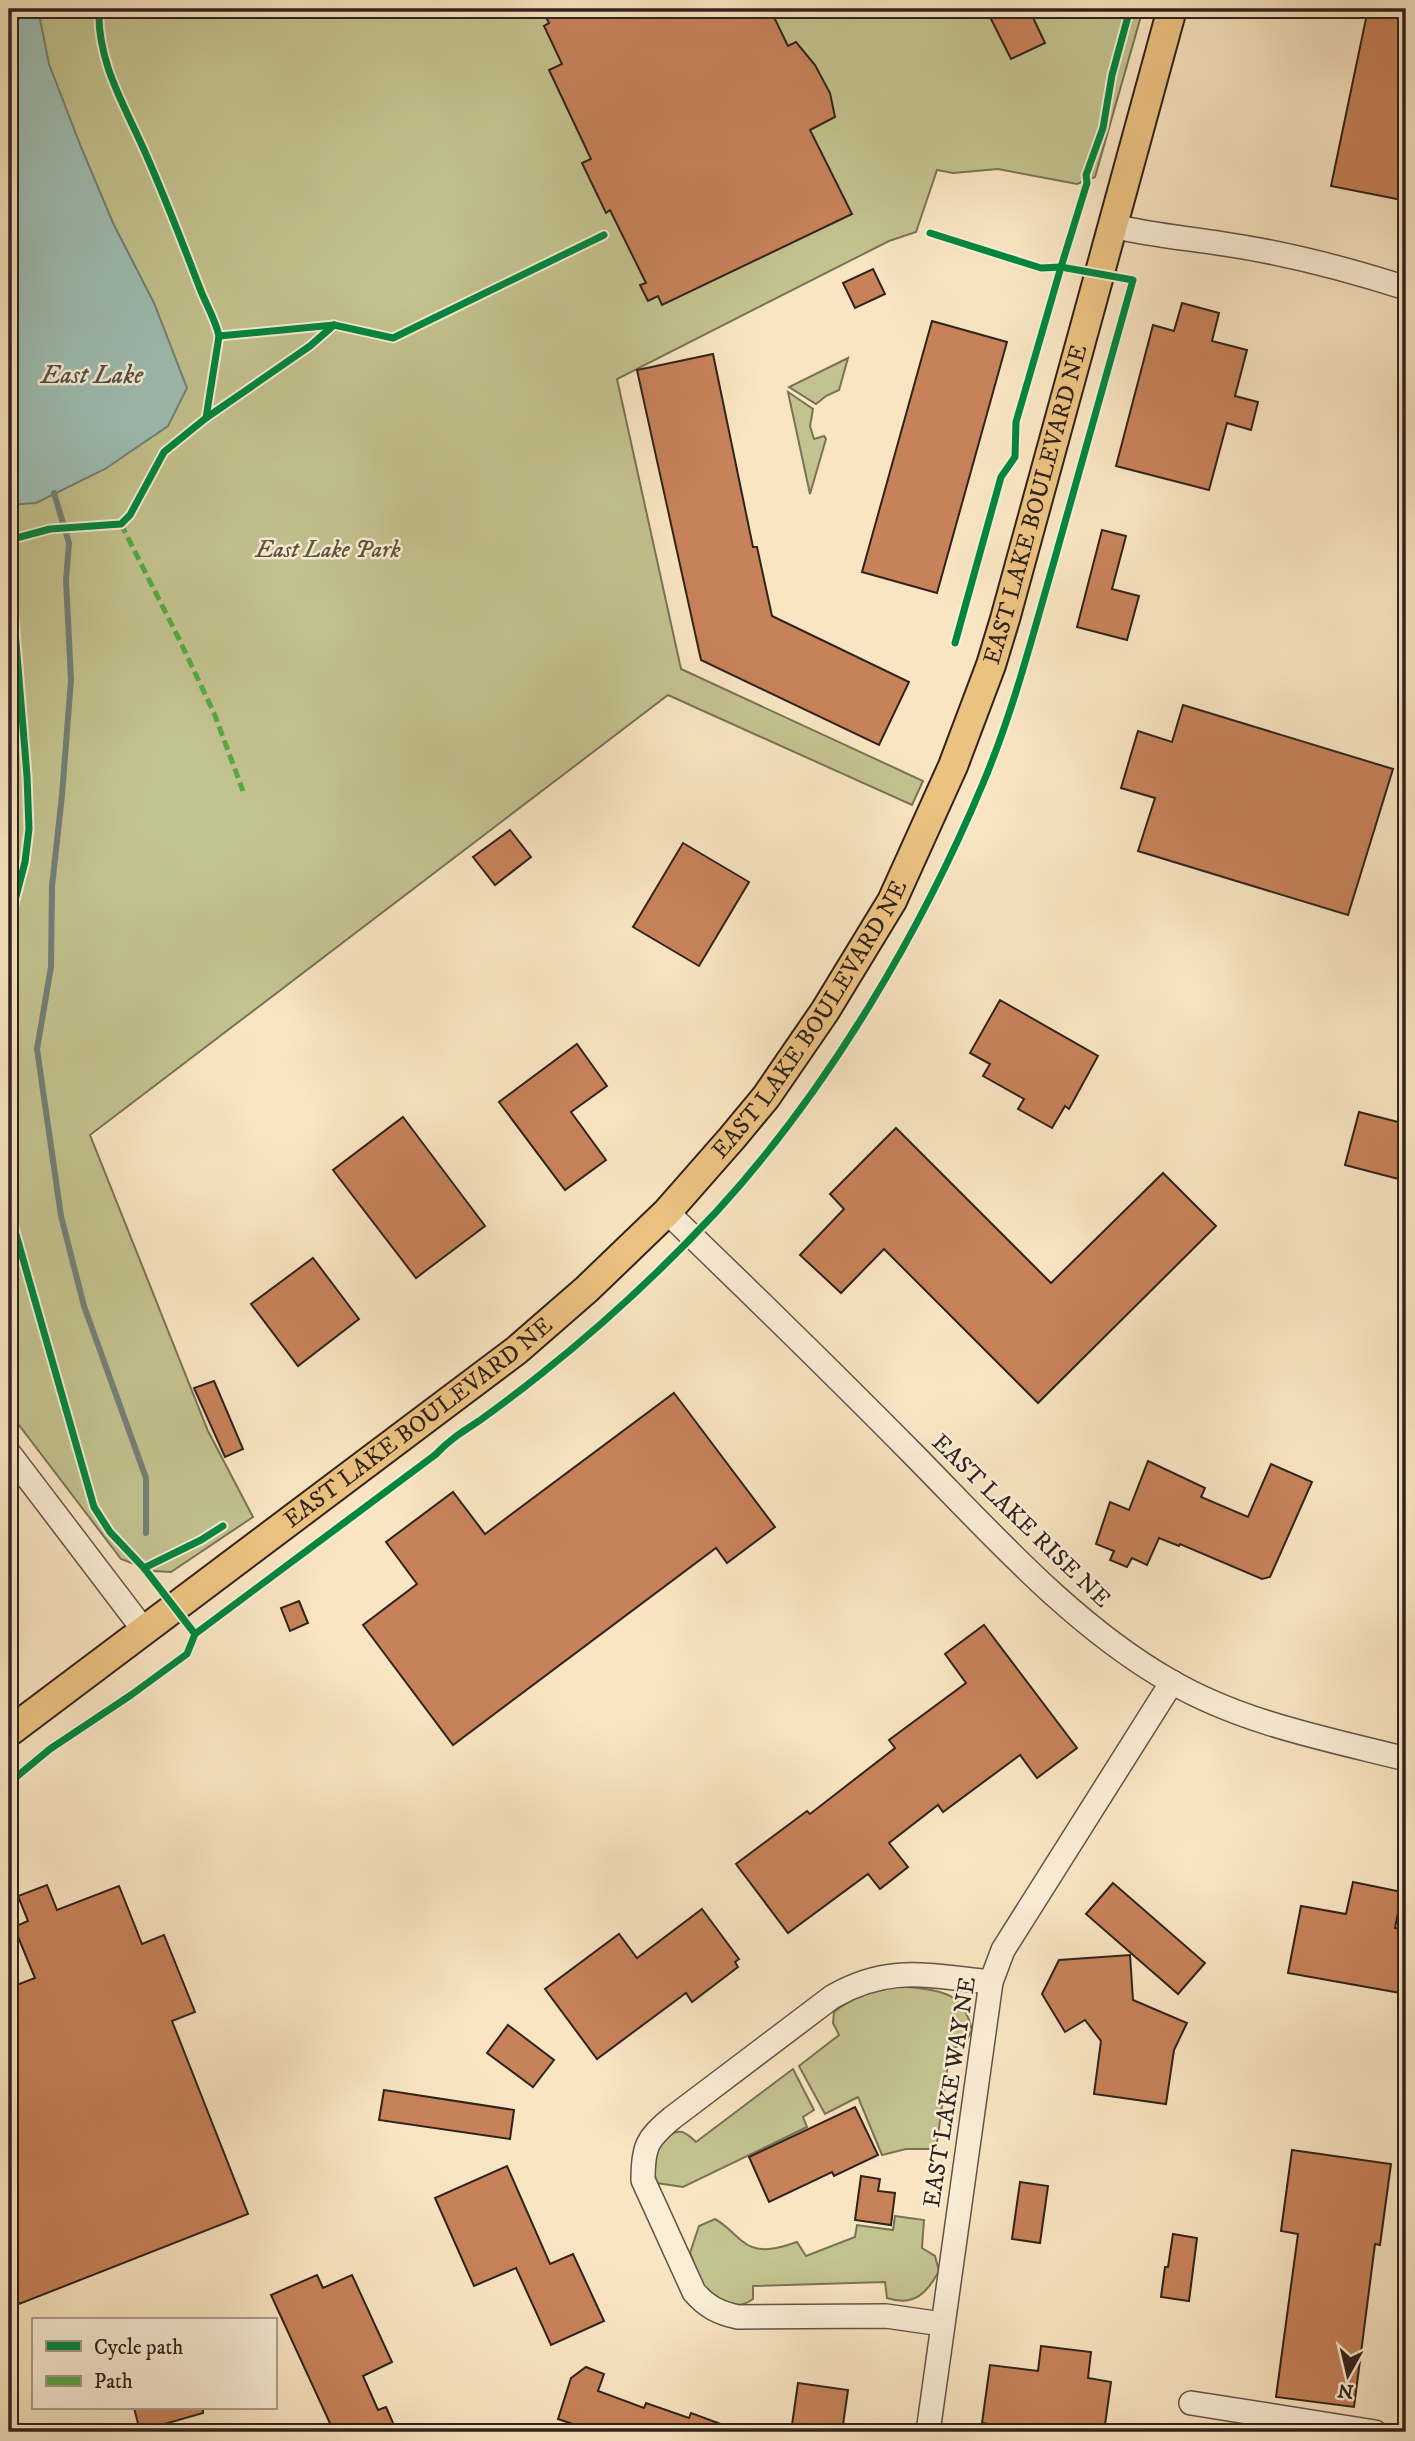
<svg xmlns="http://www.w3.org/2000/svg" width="1415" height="2441" viewBox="0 0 1415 2441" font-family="'IM FELL DW Pica',serif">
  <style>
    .green { fill: #c3c38f; stroke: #797356; stroke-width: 2 }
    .water { fill: #9ebfb4; stroke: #728177; stroke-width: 2 }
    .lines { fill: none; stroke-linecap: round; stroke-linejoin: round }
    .stream { stroke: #728177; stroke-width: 6 }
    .building { fill: #c8825a; stroke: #2f231c; stroke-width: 2 }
    .minor-casing { stroke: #625446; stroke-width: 26 }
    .major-casing { stroke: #2f231c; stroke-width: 32 }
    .minor { stroke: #fbeed7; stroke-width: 23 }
    .major { stroke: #ecc281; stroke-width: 28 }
    .quiet { stroke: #54aa43; stroke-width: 5; stroke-dasharray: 10 5; stroke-linecap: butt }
    .cycleway-casing { stroke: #fbeed7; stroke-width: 11 }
    .cycleway { stroke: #00873e; stroke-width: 7 }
    .labels { text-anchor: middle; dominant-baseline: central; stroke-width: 5; stroke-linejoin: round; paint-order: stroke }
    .street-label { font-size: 24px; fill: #2f231c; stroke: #fbeed7 }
    .park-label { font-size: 24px; font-style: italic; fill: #5b533e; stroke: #fbeed7 }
    .water-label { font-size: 26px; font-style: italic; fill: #50524a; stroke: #fbeed7 }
  </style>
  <rect width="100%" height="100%" fill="#f9e5c2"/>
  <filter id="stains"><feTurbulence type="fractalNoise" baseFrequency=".00286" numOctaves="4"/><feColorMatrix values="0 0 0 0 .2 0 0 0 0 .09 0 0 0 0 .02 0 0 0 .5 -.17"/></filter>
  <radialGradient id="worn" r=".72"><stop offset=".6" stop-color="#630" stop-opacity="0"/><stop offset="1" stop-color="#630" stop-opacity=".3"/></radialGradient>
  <g class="green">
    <polygon points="9,9 1143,9 1095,177 1077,184 998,169 953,173 937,170 916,232 889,241 617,379 681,669 923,781 912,805 668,695 90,1135 208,1431 253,1517 171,1572 152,1571 121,1559 9,1412"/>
    <polygon points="848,358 839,390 826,396 816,404 789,387"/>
    <polygon points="788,392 813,409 810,426 814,439 824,436 826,439 810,494"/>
    <path d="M899 1986C937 1991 962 1988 972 2030 967 2041 962 2046 950 2049L936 2149H906L882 2155 858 2097 825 2114 799 2066 839 2035 833 2023 834 2012C854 1996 875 1991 899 1986Z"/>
    <path d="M793 2069 814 2110 803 2117 807 2127 683 2187 657 2183C656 2178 653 2172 653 2167 653 2153 666 2129 682 2132 688 2134 692 2138 696 2142Z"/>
    <path d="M895 2216 924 2220 922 2248 935 2256 939 2271C927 2293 914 2307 887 2298L885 2282 753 2286V2299C739 2310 716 2305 706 2291 699 2280 695 2265 690 2253L699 2226 715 2219C726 2225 732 2233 742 2241 758 2255 780 2248 797 2242L806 2256 855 2237 857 2225 893 2230Z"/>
  </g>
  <polygon class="water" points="9,9 38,9 49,64 81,147 113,223 154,303 187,388 168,426 105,469 36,503 9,505"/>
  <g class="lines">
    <polyline class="stream" points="54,493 69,543 66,580 71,680 62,795 52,886 51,967 37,1049 61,1216 84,1306 146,1478 146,1533"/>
  </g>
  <g class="building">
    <polygon points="542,9 770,9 788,46 796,42 815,65 830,93 835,117 810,130 852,214 662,305 658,296 648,301 640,285 646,283 610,210 606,213 582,163 591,159 549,70 562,64 544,26 549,23"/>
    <polygon points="986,9 1029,9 1045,43 1011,59"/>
    <polygon points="1368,9 1406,9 1406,178 1402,200 1331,186"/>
    <polygon points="873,269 885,294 855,308 843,283"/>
    <polygon points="1182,303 1219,313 1212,341 1247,350 1235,396 1258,402 1251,430 1227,423 1209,490 1116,466 1153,325 1174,331"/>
    <polygon points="932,321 1007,342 937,593 862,572"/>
    <polygon points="713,354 753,547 757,547 772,616 909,682 879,745 701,660 637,370"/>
    <polygon points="1102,530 1126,536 1112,589 1139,596 1127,640 1077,627"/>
    <polygon points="1183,705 1393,769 1348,915 1138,851 1155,798 1121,788 1138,731 1172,742"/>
    <polygon points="510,830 531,857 495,885 473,857"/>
    <polygon points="683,843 749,882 699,966 633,927"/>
    <polygon points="1000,1000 1098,1056 1069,1109 1065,1106 1052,1128 1018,1109 1024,1099 983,1076 990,1064 970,1053"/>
    <polygon points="577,1044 607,1086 571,1112 606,1160 565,1190 499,1102"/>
    <polygon points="1359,1112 1406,1124 1406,1181 1345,1165"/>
    <polygon points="403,1117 485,1226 416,1278 333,1170"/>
    <polygon points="896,1128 1051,1283 1163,1173 1216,1226 1038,1403 884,1249 841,1293 800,1255 844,1209 830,1194"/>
    <polygon points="313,1258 359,1319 298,1366 251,1304"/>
    <polygon points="214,1381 243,1449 225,1457 194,1388"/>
    <polygon points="674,1393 775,1527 727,1563 716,1548 453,1745 363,1625 417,1584 386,1542 453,1492 485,1534"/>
    <polygon points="1148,1461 1205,1488 1201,1497 1248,1517 1271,1464 1312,1482 1270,1577 1262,1579 1180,1544 1179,1546 1159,1538 1147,1565 1132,1558 1127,1567 1110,1560 1114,1551 1096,1544 1110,1502 1129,1510"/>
    <polygon points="299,1601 308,1623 290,1631 281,1608"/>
    <polygon points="984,1625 1077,1748 1037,1778 1020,1755 943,1812 938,1805 889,1843 908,1867 880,1889 868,1874 788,1933 736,1864 807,1811 810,1814 895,1748 889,1740 966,1683 945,1654"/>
    <polygon points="1353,1882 1402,1892 1395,1928 1406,1929 1406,1994 1288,1973 1301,1906 1346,1914"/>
    <polygon points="1113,1883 1205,1963 1178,1994 1086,1914"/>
    <polygon points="47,1885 57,1910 119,1886 142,1944 164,1935 195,2012 172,2021 248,2214 19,2304 9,2277 9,1988 35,1978 14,1927 28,1921 18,1896"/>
    <polygon points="702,1909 739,1959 735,1962 738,1967 692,2002 686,1993 597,2059 545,1989 619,1934 637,1958"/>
    <polygon points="1130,1955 1133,2000 1187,2023 1174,2050 1166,2104 1094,2094 1101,2041 1085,2020 1065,2032 1042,1994 1059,1960"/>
    <polygon points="508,2025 554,2060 533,2087 487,2053"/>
    <polygon points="384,2090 514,2110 510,2139 379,2120"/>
    <polygon points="855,2107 878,2155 834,2176 832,2172 769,2202 749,2157"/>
    <polygon points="1292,2150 1391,2164 1380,2245 1375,2244 1354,2407 1276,2397 1298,2234 1281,2231"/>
    <polygon points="507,2166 550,2264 573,2254 604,2321 551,2345 516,2268 474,2286 435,2198"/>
    <polygon points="861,2176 880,2179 878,2191 895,2193 891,2225 855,2220"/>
    <polygon points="1020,2182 1048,2186 1040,2243 1012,2239"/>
    <polygon points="1173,2234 1197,2238 1189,2301 1161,2297 1165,2267 1168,2267"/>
    <polygon points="317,2275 323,2288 352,2275 392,2362 363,2376 378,2410 386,2407 397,2432 334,2432 271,2295"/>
    <polygon points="1041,2346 1091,2352 1088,2378 1111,2382 1104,2432 1047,2432 982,2423 990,2365 1038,2371"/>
    <polygon points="586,2367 604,2374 598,2391 644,2408 646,2403 689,2418 691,2413 737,2430 737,2432 596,2432 558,2419 571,2378"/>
    <polygon points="798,2383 848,2390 842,2432 791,2432"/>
    <polygon points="134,2408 203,2408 203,2413 140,2431"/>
  </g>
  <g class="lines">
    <defs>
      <g id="minor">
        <path d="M1113 226C1150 235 1186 238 1224 244 1286 253 1347 269 1406 288"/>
        <path d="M667 1212C750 1292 832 1372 913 1454 991 1533 1073 1626 1170 1681 1242 1723 1327 1739 1406 1759"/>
        <polyline points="9,1453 143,1629"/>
        <path d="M942 2324 886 2316 738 2317C719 2313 707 2307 694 2292L643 2180C643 2146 647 2139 672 2118L832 1997C888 1964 929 1976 991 1982"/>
        <polyline points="1191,2403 1375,2432"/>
        <polyline points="928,2432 991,1982 1003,1950 1172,1682"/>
      </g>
      <g id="major">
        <path id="s1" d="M9 1732 517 1350 587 1289 667 1212 732 1138 766 1097 825 1011 892 901 953 766 991 665 1005 619 1172 9"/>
      </g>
    </defs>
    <use href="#minor" class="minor-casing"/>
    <use href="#major" class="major-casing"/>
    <use href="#minor" class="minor"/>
    <use href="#major" class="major"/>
    <polyline class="quiet" points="121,524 179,639 214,713 243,791"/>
    <defs>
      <g id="cycleway">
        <polyline points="930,233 1041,268 1061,267 1016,422 1015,457 1001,477 955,643"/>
        <polyline points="219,336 334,325 393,338 604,235"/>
        <polyline points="206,418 310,346 334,325"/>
        <path d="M9 540 50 529 121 524 130 515 164 452 206 418 219 336C215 318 205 303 199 286 180 237 162 189 140 141 120 98 97 57 99 9"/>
        <polyline points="9,558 27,776 29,829 25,862 9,923"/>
        <polyline points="9,1210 94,1507 110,1532 144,1568 195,1634"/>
        <polyline points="144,1568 201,1540 223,1526"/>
        <path d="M9 1783 50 1749 131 1695 187 1654 195 1634 435 1455C449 1440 462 1432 479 1421 500 1406 521 1390 541 1374 604 1324 663 1269 717 1211 828 1090 921 932 984 781 1013 711 1032 638 1053 565 1080 470 1107 375 1133 280L1061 267 1087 183 1086 175 1103 128 1112 75 1130 9"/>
      </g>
    </defs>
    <use href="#cycleway" class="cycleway-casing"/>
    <use href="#cycleway" class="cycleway"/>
  </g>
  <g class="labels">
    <g class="street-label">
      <text stroke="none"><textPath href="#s1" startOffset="1647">EAST LAKE BOULEVARD NE</textPath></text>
      <text stroke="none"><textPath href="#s1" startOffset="1080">EAST LAKE BOULEVARD NE</textPath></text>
      <text stroke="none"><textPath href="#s1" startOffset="513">EAST LAKE BOULEVARD NE</textPath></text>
      <text transform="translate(1021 1521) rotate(44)">EAST LAKE RISE NE</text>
      <text transform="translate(950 2092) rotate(-81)">EAST LAKE WAY NE</text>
    </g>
    <g class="park-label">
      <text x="328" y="550">East Lake Park</text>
    </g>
    <g class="water-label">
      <text x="92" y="375">East Lake</text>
    </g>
  </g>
  <rect width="1415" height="2441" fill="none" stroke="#f9e5c2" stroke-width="35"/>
  <rect x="10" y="10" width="1394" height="2420" fill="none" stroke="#2f231c" stroke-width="3.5"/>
  <rect x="18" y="18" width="1380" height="2406" fill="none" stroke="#2f231c" stroke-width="2"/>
  <rect x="32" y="2318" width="245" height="91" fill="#fbeed7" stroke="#a99d8c" stroke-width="2"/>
  <rect x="46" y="2341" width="35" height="10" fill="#00873e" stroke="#a99d8c" stroke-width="2"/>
  <text x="94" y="2354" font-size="21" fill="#2f231c">Cycle path</text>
  <rect x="46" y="2376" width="35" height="10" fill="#54aa43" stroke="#a99d8c" stroke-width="2"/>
  <text x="94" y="2388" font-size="21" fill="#2f231c">Path</text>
  <g transform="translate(1348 2375) rotate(188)" stroke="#fbeed7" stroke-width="5" paint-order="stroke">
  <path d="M0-5L12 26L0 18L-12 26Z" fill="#2f231c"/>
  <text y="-10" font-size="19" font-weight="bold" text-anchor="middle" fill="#2f231c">N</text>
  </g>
  <rect width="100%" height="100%" filter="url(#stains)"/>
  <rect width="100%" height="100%" fill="url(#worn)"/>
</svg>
